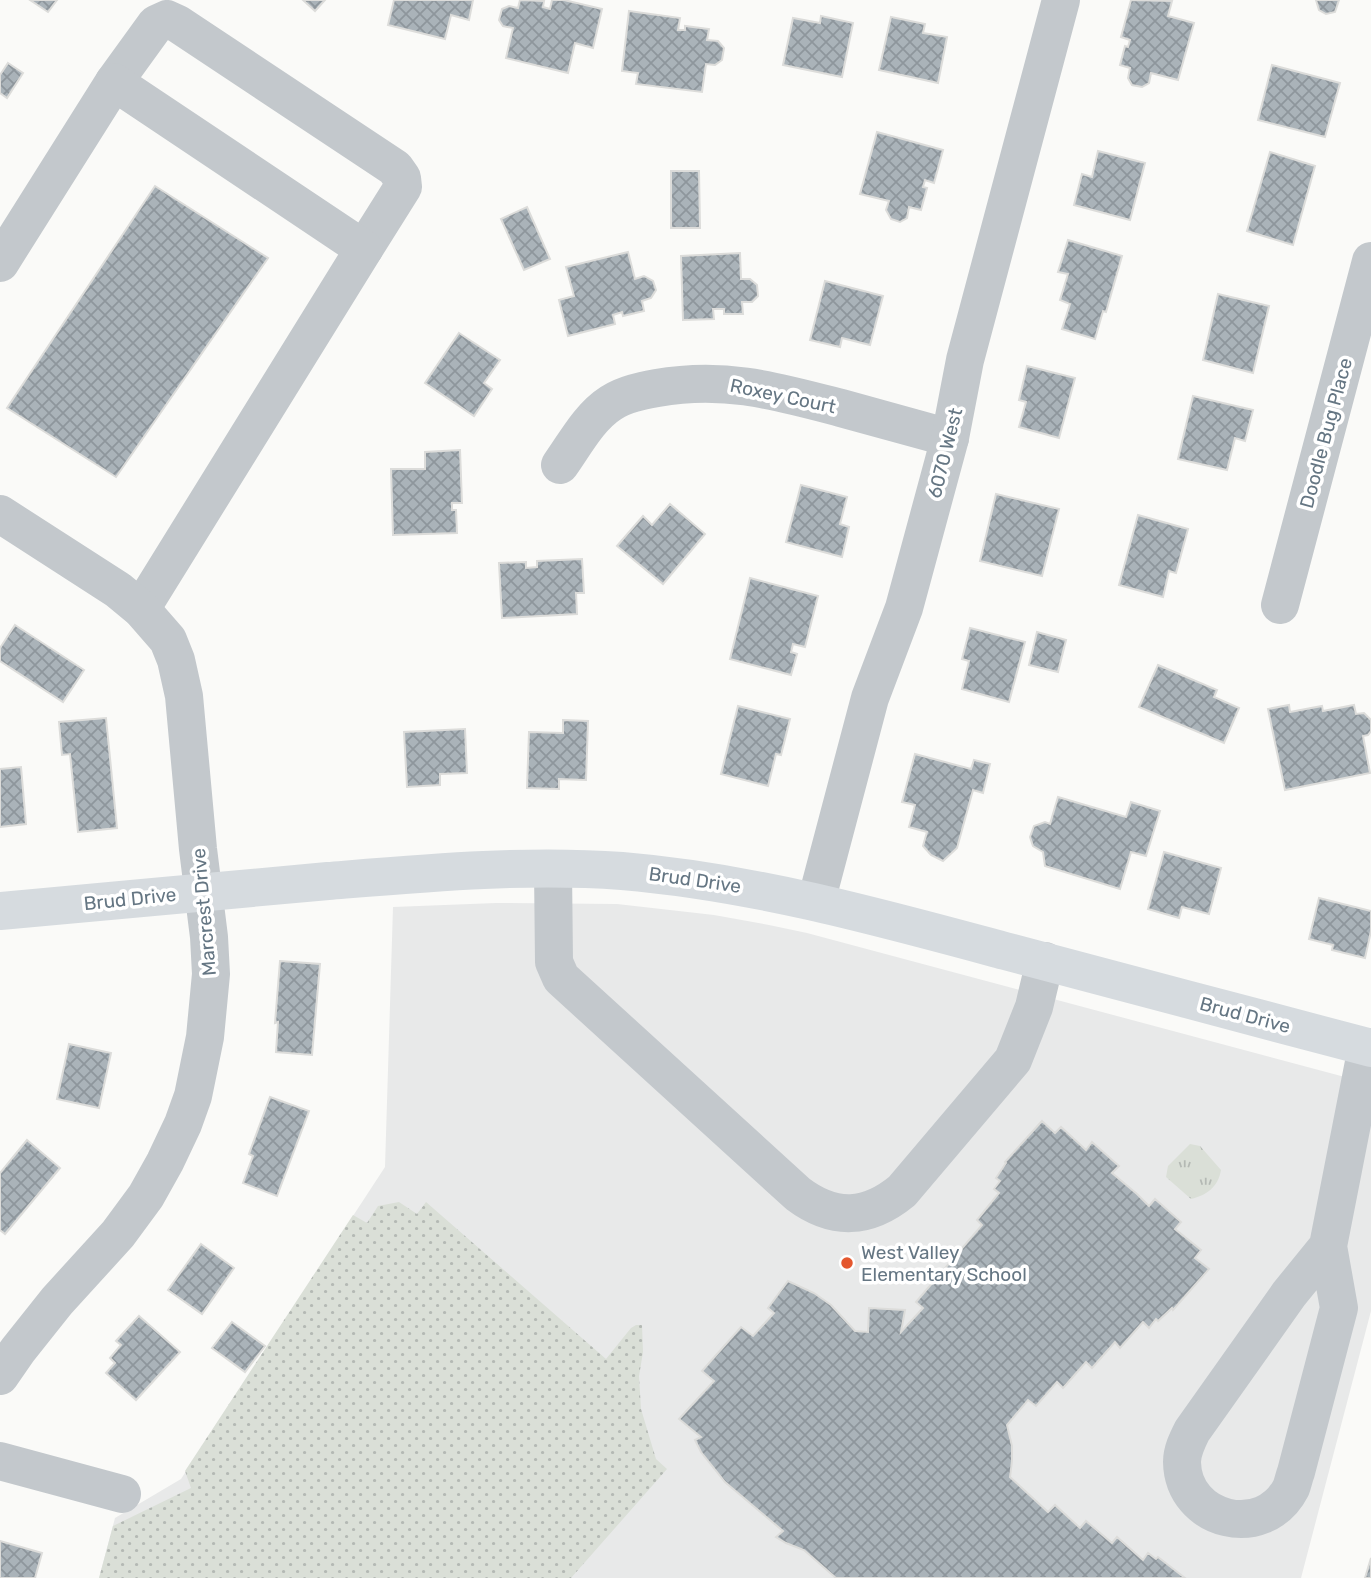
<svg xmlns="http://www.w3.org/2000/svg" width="1371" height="1578" viewBox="0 0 1371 1578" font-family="Rubik,sans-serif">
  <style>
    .built { fill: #e8e9e9 }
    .grass { fill: url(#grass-dots) }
    .park { fill: url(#park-tufts) }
    .building { fill: url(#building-cross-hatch); stroke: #dcdcda; stroke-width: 2 }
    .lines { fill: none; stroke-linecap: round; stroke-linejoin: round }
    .minor { stroke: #c3c8cc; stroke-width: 38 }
    .major { stroke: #d6dbdf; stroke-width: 38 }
    .poi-dot { fill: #e4572e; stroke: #fff; stroke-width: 2.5 }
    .labels { text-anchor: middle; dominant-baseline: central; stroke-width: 7; stroke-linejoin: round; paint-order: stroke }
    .street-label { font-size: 19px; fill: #657683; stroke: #fff }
    .poi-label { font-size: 19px; fill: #657683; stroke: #fff; text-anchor: start }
  </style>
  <defs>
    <pattern id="grass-dots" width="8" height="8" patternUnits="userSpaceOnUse" patternTransform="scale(1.75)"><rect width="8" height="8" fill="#dadfd7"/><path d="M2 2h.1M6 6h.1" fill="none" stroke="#b4b9b4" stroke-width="1.8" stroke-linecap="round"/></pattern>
    <pattern id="park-tufts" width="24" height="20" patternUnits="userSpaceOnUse" patternTransform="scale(1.75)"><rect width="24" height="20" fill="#dadfd7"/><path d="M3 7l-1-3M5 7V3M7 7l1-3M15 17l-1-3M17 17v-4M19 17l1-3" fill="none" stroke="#b4b9b4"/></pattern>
    <pattern id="building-cross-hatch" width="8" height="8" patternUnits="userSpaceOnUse" patternTransform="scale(1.75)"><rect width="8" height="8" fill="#aab3b9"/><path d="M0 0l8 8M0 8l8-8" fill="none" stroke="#8e969c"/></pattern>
  </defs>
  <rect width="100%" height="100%" fill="#fafaf8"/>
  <polygon class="built" points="496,903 617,904 714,915 769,925 807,933 1371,1084 1371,1311 1301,1578 99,1578 115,1518 181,1479 385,1167 393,907"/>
  <polygon class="grass" points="399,1202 417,1214 426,1202 606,1359 631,1328 636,1325 642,1325 643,1352 639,1376 641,1409 656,1459 667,1469 571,1578 99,1578 113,1526 191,1488 185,1471 353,1215 367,1223 378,1206"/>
  <path class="park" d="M1190 1144 1200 1146 1221 1170C1218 1187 1207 1195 1191 1199L1166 1177 1168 1166Z"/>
  <g class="building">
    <polygon points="30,0 57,0 48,12"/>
    <polygon points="303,0 325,0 315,11"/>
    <polygon points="394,0 473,0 469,20 451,15 445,39 388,25"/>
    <polygon points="520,0 544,1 543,7 550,9 552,0 564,0 602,9 593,48 575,43 568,73 506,58 513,28 503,26 499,20 502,9 509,6 518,8"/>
    <polygon points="1131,0 1172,1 1168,16 1194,23 1178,80 1151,73 1149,83 1142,87 1132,85 1128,78 1130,68 1120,65 1125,46 1128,47 1130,40 1121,37"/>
    <polygon points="1316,0 1339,0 1335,12 1326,14 1319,10"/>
    <polygon points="629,11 680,18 678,30 685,30 685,26 709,29 707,40 718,41 724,48 722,60 715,65 706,64 702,92 636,84 638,73 622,71"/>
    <polygon points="821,16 853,23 842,77 783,65 793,18 820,23"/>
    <polygon points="891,17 925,24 923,33 947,37 938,83 879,70"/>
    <polygon points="8,63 23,73 7,98 0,93 0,75"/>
    <polygon points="1272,65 1340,83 1325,137 1258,120"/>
    <polygon points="877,132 943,150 934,183 925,180 923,187 927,188 921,210 909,207 907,218 900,222 891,219 886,210 889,201 860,194"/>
    <polygon points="1098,151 1145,163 1130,220 1074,205 1082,174 1092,177"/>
    <polygon points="1270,152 1315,166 1293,245 1247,231"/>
    <polygon points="671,171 699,171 700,228 671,228"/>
    <polygon points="155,186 268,258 116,477 7,408"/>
    <polygon points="527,207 550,259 524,270 501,219"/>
    <polygon points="1068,240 1122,256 1106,312 1103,311 1095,339 1062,329 1070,304 1060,300 1068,274 1058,272"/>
    <polygon points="628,252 635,279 644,276 653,281 656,290 651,298 642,301 644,311 623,316 622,312 613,315 615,324 568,336 559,300 574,296 566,267"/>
    <polygon points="740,253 741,279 750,279 757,285 758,296 752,302 742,302 743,314 724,314 724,309 713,309 714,319 683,320 681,256"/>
    <polygon points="825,281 883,296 870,345 842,338 840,347 810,340"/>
    <polygon points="1218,294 1269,306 1253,373 1203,360"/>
    <polygon points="459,333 500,360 484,383 492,389 474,416 425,383"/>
    <polygon points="1027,366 1075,378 1059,438 1019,427 1026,402 1019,400"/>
    <polygon points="1193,396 1253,410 1245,441 1235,438 1227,470 1178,459"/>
    <polygon points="460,450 462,503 452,503 452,510 456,510 457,533 393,535 391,469 425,469 425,452"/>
    <polygon points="801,485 847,497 840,524 849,527 842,557 786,542"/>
    <polygon points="996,494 1059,509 1042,576 980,561"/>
    <polygon points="670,504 705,534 663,584 617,546 643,516 652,525"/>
    <polygon points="1138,515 1188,529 1176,573 1169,571 1163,597 1119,585"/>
    <polygon points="582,559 584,593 576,593 577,614 502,618 499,563 526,562 526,568 537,567 537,561"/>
    <polygon points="750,578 818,596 805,647 793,644 791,652 797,654 791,675 730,659"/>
    <polygon points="15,625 84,670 63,702 0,661 0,648"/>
    <polygon points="970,628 1025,642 1009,702 962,689 969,661 962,659"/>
    <polygon points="1037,632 1066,640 1058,672 1029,665"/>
    <polygon points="1158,665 1217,690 1214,697 1239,708 1224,743 1139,707"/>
    <polygon points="1289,705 1290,712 1322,706 1323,711 1354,705 1356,714 1364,713 1371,720 1371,731 1368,735 1363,736 1370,773 1285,790 1268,709"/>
    <polygon points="738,706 790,719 781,755 776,754 768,786 721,774"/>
    <polygon points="106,718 117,828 78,832 70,754 62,755 59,722"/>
    <polygon points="563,720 588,721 586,780 559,779 559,789 527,788 529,732 563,733"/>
    <polygon points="465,729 467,773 440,774 440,785 407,787 404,732"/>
    <polygon points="915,754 971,769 974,760 990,764 983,793 973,790 957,848 943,861 931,855 923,846 927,832 909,827 915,805 902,802"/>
    <polygon points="21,767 26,824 0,827 0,769"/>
    <polygon points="1058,797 1126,817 1131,802 1160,811 1146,856 1131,852 1120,889 1045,866 1043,852 1033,846 1030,837 1034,826 1045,822 1050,824"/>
    <polygon points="1164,852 1221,868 1209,914 1182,907 1179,918 1148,909"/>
    <polygon points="1319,898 1371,911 1371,931 1365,958 1332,950 1333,945 1309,939"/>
    <polygon points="280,961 320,964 312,1055 276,1052 278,1022 275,1023"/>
    <polygon points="69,1044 111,1053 99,1108 57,1099"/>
    <polygon points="270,1097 309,1111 277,1196 243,1183 253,1156 249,1154"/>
    <polygon points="1042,1121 1055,1133 1061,1127 1086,1150 1092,1142 1119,1166 1112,1173 1137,1194 1149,1206 1155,1199 1181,1222 1175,1229 1201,1250 1195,1258 1209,1269 1173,1310 1172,1308 1158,1321 1156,1319 1149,1328 1143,1322 1120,1348 1115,1342 1092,1368 1086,1362 1063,1388 1057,1382 1036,1406 1028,1400 1007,1425 1012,1446 1012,1461 1010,1477 1048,1512 1055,1505 1080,1528 1086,1521 1112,1543 1117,1537 1143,1560 1148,1553 1156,1559 1158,1557 1185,1578 836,1578 804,1550 786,1543 776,1537 783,1531 725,1482 701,1452 695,1440 701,1437 679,1419 714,1381 702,1371 741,1327 753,1336 774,1313 768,1308 788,1281 814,1293 831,1305 855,1331 868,1332 869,1308 905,1310 901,1332 923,1308 916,1302 982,1225 977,1220 999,1193 994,1189 1000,1181 996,1178 1006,1163 1005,1162"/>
    <polygon points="27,1140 60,1168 5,1234 0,1230 0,1173"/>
    <polygon points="201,1244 234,1268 202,1314 168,1290"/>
    <polygon points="139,1316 180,1352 136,1400 106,1373 115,1363 110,1358 121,1345 116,1341"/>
    <polygon points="232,1322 265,1346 245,1372 212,1348"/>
    <polygon points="0,1541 42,1553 35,1578 0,1578"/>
    <polygon points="1371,1558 1371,1578 1365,1578"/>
  </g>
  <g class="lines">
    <g class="minor">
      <polyline points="114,82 156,24 167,19 178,24 395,168 402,178 403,187 364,249"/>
      <polyline points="0,263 114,82 364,249 141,609"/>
      <path d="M560 465C575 444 589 417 611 403 625 394 641 391 657 388 725 376 776 391 841 408 878 418 914 428 950 438"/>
      <polyline points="0,514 118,590 141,609 168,640 176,660 184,696 198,849 209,937 211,974 205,1037 193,1096 183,1124 165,1162 146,1196 118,1234 57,1301 18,1350 0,1376"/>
      <polyline points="1280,605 1371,261"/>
      <path d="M553 869 554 962 561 978 798 1194C834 1221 868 1219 902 1191L1013 1060 1034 1007 1045 961"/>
      <polyline points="816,902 870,698 904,608 950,438 965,360 1061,0"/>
      <path d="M1328 1246 1289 1294 1192 1431C1187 1441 1182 1451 1182 1462 1183 1522 1264 1541 1291 1488 1293 1483 1294 1477 1296 1472L1339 1308 1328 1246 1367 1047"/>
      <polyline points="0,1461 122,1494"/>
    </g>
    <path class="major" d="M0 911C109 901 219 891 328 881 426 873 524 864 622 871 753 882 879 917 1005 951 1127 983 1249 1016 1371 1048"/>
  </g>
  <circle class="poi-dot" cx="847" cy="1263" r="7"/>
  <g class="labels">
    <g class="street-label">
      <text transform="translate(783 396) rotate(12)">Roxey Court</text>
      <text transform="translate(1326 433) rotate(-75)">Doodle Bug Place</text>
      <text transform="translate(945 453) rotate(-76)">6070 West</text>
      <text transform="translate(695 880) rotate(8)">Brud Drive</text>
      <text transform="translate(130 899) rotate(-6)">Brud Drive</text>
      <text transform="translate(204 912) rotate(-95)">Marcrest Drive</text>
      <text transform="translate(1245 1015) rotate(15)">Brud Drive</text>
    </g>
    <g class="poi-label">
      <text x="861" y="1252">West Valley<tspan x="861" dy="22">Elementary School</tspan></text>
    </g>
  </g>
</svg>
